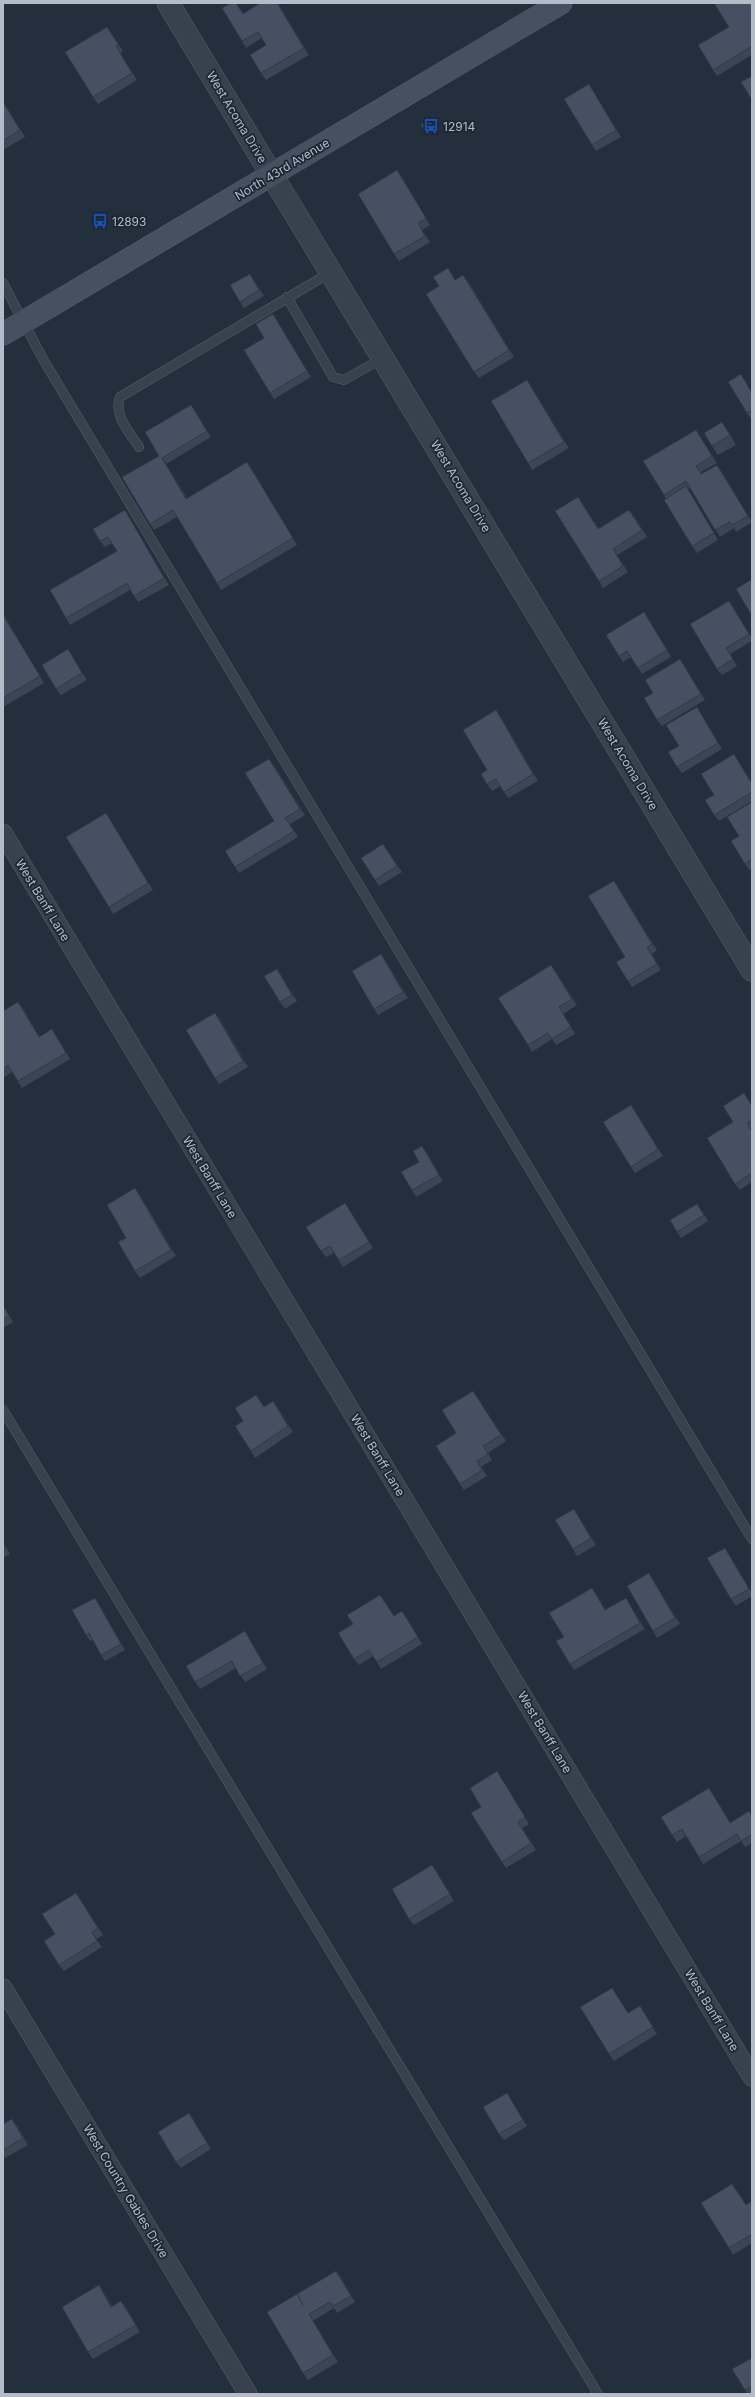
<svg xmlns="http://www.w3.org/2000/svg" width="755" height="2397" viewBox="0 0 755 2397" font-family="Inter,sans-serif">
  <style>
    .lines { fill: none; stroke-linecap: round; stroke-linejoin: round }
    .service-casing { stroke: #565f6c; stroke-width: 10 }
    .minor-casing { stroke: #565f6c; stroke-width: 19 }
    .tertiary-casing { stroke: #565f6c; stroke-width: 23 }
    .secondary-casing { stroke: #565f6c; stroke-width: 23 }
    .service { stroke: #38414e; stroke-width: 9 }
    .minor { stroke: #38414e; stroke-width: 18 }
    .tertiary { stroke: #38414e; stroke-width: 22 }
    .secondary { stroke: #465061; stroke-width: 22 }
    .wall { fill: #3b4654 }
    .shaded-wall { fill: #303945 }
    .building { fill: #455162; stroke: #303945 }
    .labels { text-anchor: middle; dominant-baseline: central; stroke-width: 3.5; stroke-linejoin: round; paint-order: stroke }
    .street-label { font-size: 12px; fill: #b4bcc9; stroke: #1d2633 }
    .poi-label { font-size: 12px; fill: #b4bcc9; stroke: #1d2633; text-anchor: start }
  </style>
  <rect width="100%" height="100%" fill="#242f3e"/>
  <g class="lines">
    <defs>
      <g id="service">
        <polyline points="3,283 44,361 752,1539"/>
        <polyline points="287,297 333,377 344,380 383,358"/>
        <path d="M139 447C130 433 113 415 120 397L331 272"/>
        <polyline points="3,1410 598,2394"/>
      </g>
      <g id="minor">
        <polyline points="3,833 752,2077"/>
        <polyline points="3,1988 248,2394"/>
      </g>
      <polyline id="tertiary" points="168,3 752,970"/>
      <polyline id="secondary" points="3,334 561,3"/>
    </defs>
    <use href="#service" class="service-casing"/>
    <use href="#minor" class="minor-casing"/>
    <use href="#tertiary" class="tertiary-casing"/>
    <use href="#secondary" class="secondary-casing"/>
    <use href="#service" class="service"/>
    <use href="#minor" class="minor"/>
    <use href="#tertiary" class="tertiary"/>
    <use href="#secondary" class="secondary"/>
  </g>
  <g class="wall">
    <polygon points="236,3 243,13 278,3 309,55 266,80 261,73 266,45 262,38 246,48 242,41"/>
    <polygon points="752,3 752,55 717,76 713,70 729,27"/>
    <polygon points="107,27 123,51 120,53 137,80 98,104 93,97"/>
    <polygon points="589,84 621,137 596,151 592,145"/>
    <polygon points="3,101 25,137 3,150"/>
    <polygon points="429,120 434,126 425,131 421,125"/>
    <polygon points="397,170 402,177 430,225 422,230 430,242 399,261 394,254"/>
    <polygon points="456,279 468,281 514,357 479,378 474,372"/>
    <polygon points="254,280 264,296 244,308 240,302"/>
    <polygon points="273,314 311,377 274,399 270,393 264,338"/>
    <polygon points="527,380 569,448 532,470 528,463"/>
    <polygon points="745,381 752,392 752,420 747,413"/>
    <polygon points="191,405 211,437 166,464 187,498 252,469 297,545 221,590 217,583 177,517 154,530 150,524 159,456"/>
    <polygon points="696,430 717,463 701,472 702,474 717,465 752,522 736,532 734,528 720,537 690,488 688,489 718,540 697,553 692,546 664,495"/>
    <polygon points="729,432 736,445 718,455 712,446"/>
    <polygon points="578,497 599,529 634,516 647,537 617,555 628,572 603,588 599,581"/>
    <polygon points="129,517 169,585 138,602 130,590 70,625 66,618 117,551 112,543 105,547 100,541"/>
    <polygon points="733,607 752,638 752,641 730,654 737,666 722,675 717,669"/>
    <polygon points="3,614 44,683 3,707"/>
    <polygon points="648,618 671,657 642,674 631,657 623,662 619,656"/>
    <polygon points="68,649 87,680 61,695 56,689"/>
    <polygon points="680,659 705,700 662,726 657,720 653,693"/>
    <polygon points="697,707 722,749 682,773 677,767 679,746"/>
    <polygon points="496,710 501,717 538,781 508,798 500,786 492,791 487,784 487,770"/>
    <polygon points="738,761 752,783 752,801 719,821 714,815 714,795"/>
    <polygon points="274,765 305,815 290,824 298,837 239,873 235,867 274,821"/>
    <polygon points="752,802 752,868 749,870 745,864 739,836"/>
    <polygon points="110,820 153,890 113,914 109,907"/>
    <polygon points="387,850 402,872 379,886 375,880"/>
    <polygon points="618,887 657,950 652,954 661,970 632,987 628,981 625,957"/>
    <polygon points="381,954 385,960 408,998 378,1015 374,1009"/>
    <polygon points="277,969 297,1001 285,1009 280,1002"/>
    <polygon points="556,972 577,1005 563,1014 575,1034 556,1045 552,1039 532,1052 528,1045"/>
    <polygon points="23,1008 39,1036 56,1035 70,1059 22,1088 12,1072 3,1078 3,1011"/>
    <polygon points="220,1019 248,1067 219,1084 215,1078"/>
    <polygon points="744,1093 752,1105 752,1129 751,1129 752,1131 752,1182 740,1190 735,1184 733,1122"/>
    <polygon points="631,1105 663,1156 635,1173 631,1167"/>
    <polygon points="422,1146 427,1153 443,1181 416,1197 412,1190 419,1162"/>
    <polygon points="135,1188 140,1195 176,1256 140,1278 135,1271 126,1238"/>
    <polygon points="345,1203 373,1248 343,1267 334,1253 326,1257 321,1251"/>
    <polygon points="701,1210 708,1221 681,1238 677,1232"/>
    <polygon points="3,1305 13,1322 3,1328"/>
    <polygon points="477,1397 506,1441 488,1453 492,1460 481,1467 487,1476 464,1490 460,1484 456,1433"/>
    <polygon points="264,1407 278,1408 293,1432 255,1458 251,1451"/>
    <polygon points="574,1509 596,1545 577,1556 573,1549"/>
    <polygon points="3,1542 10,1554 3,1558"/>
    <polygon points="725,1548 729,1554 752,1593 752,1596 736,1606 731,1599"/>
    <polygon points="649,1573 653,1580 680,1624 657,1638 653,1631"/>
    <polygon points="592,1588 606,1610 630,1605 645,1629 574,1670 570,1664 564,1637"/>
    <polygon points="380,1595 394,1616 406,1618 422,1644 381,1669 373,1656 359,1665 354,1659 353,1624"/>
    <polygon points="99,1604 125,1650 105,1661 101,1655 93,1640 90,1641 86,1635"/>
    <polygon points="245,1631 249,1638 267,1669 245,1682 236,1668 200,1689 195,1682"/>
    <polygon points="501,1778 529,1824 522,1828 536,1850 506,1868 502,1862 481,1807"/>
    <polygon points="713,1794 730,1822 752,1816 752,1843 745,1847 741,1841 703,1864 686,1836 677,1842 672,1835"/>
    <polygon points="432,1865 454,1901 414,1925 409,1919"/>
    <polygon points="80,1899 103,1935 96,1939 102,1947 64,1971 59,1965 55,1934"/>
    <polygon points="616,1994 628,2013 644,2013 657,2034 614,2061 609,2054"/>
    <polygon points="511,2099 527,2126 504,2140 499,2134"/>
    <polygon points="189,2113 211,2149 181,2168 176,2162"/>
    <polygon points="3,2124 17,2125 28,2145 3,2159"/>
    <polygon points="737,2190 746,2205 752,2201 752,2243 733,2255 729,2248"/>
    <polygon points="336,2271 341,2277 355,2302 337,2313 334,2308 313,2321 338,2362 308,2380 303,2373 300,2300"/>
    <polygon points="99,2285 104,2292 112,2306 126,2307 140,2332 93,2359 88,2352"/>
    <polygon points="752,2358 752,2394 747,2394 745,2390"/>
  </g>
  <g class="shaded-wall">
    <polygon points="277,3 278,3 309,55 304,48"/>
    <polygon points="589,84 593,90 621,137 616,130"/>
    <polygon points="3,101 25,137 3,102"/>
    <polygon points="397,170 402,177 430,225 426,218"/>
    <polygon points="250,274 254,280 264,296 259,290"/>
    <polygon points="463,275 468,281 514,357 509,350"/>
    <polygon points="273,314 277,320 311,377 307,371"/>
    <polygon points="527,380 531,386 569,448 564,442"/>
    <polygon points="722,422 729,432 736,445 730,435"/>
    <polygon points="696,430 700,436 717,463 712,456"/>
    <polygon points="162,458 166,464 191,505 186,499"/>
    <polygon points="247,462 252,469 297,545 293,538"/>
    <polygon points="717,465 722,471 752,522 748,516"/>
    <polygon points="125,510 129,517 169,585 164,578"/>
    <polygon points="729,601 733,607 752,638 749,634"/>
    <polygon points="3,614 5,616 44,683 40,676"/>
    <polygon points="68,649 72,655 87,680 82,673"/>
    <polygon points="680,659 684,665 705,700 701,694"/>
    <polygon points="496,710 501,717 538,781 533,774"/>
    <polygon points="269,759 274,765 305,815 300,809"/>
    <polygon points="106,813 110,820 153,890 148,883"/>
    <polygon points="614,881 618,887 657,950 652,944"/>
    <polygon points="647,947 652,954 661,970 657,964"/>
    <polygon points="381,954 385,960 408,998 403,992"/>
    <polygon points="551,965 556,972 577,1005 572,999"/>
    <polygon points="277,969 281,975 297,1001 292,995"/>
    <polygon points="18,1002 23,1008 43,1043 39,1037"/>
    <polygon points="215,1013 220,1019 248,1067 243,1061"/>
    <polygon points="52,1029 56,1035 70,1059 66,1053"/>
    <polygon points="631,1105 635,1111 663,1156 658,1149"/>
    <polygon points="422,1146 427,1153 443,1181 439,1175"/>
    <polygon points="135,1188 140,1195 176,1256 171,1250"/>
    <polygon points="345,1203 349,1209 373,1248 369,1242"/>
    <polygon points="273,1401 278,1408 293,1432 288,1426"/>
    <polygon points="574,1509 578,1515 596,1545 591,1538"/>
    <polygon points="725,1548 729,1554 752,1594 749,1589"/>
    <polygon points="649,1573 653,1580 680,1624 675,1618"/>
    <polygon points="592,1588 597,1594 610,1617 605,1610"/>
    <polygon points="95,1598 99,1604 125,1650 121,1644"/>
    <polygon points="626,1598 630,1605 645,1629 640,1623"/>
    <polygon points="497,1771 501,1778 529,1824 525,1817"/>
    <polygon points="709,1788 713,1794 734,1829 730,1823"/>
    <polygon points="432,1865 437,1871 454,1901 450,1894"/>
    <polygon points="507,2093 511,2099 527,2126 523,2120"/>
    <polygon points="12,2119 17,2125 28,2145 23,2138"/>
    <polygon points="336,2271 341,2277 355,2302 351,2296"/>
    <polygon points="99,2285 104,2292 116,2313 111,2307"/>
    <polygon points="121,2301 126,2307 140,2332 136,2325"/>
    <polygon points="309,2314 313,2321 338,2362 333,2355"/>
  </g>
  <g class="building">
    <polygon points="231,3 236,3 243,14 260,3 277,3 304,48 261,73 250,55 266,45 258,32 242,41 222,8"/>
    <polygon points="714,3 752,3 752,46 713,70 698,45 729,27"/>
    <polygon points="107,27 118,44 116,46 132,73 93,97 65,52"/>
    <polygon points="752,76 752,100 741,82"/>
    <polygon points="589,84 616,130 592,145 564,99"/>
    <polygon points="3,102 20,130 3,141"/>
    <polygon points="429,120 432,123 423,128 421,125"/>
    <polygon points="397,170 426,218 418,223 425,236 394,254 358,194"/>
    <polygon points="448,268 455,280 463,275 509,350 474,372 426,294 439,286 433,277"/>
    <polygon points="250,274 259,290 240,302 230,285"/>
    <polygon points="273,314 307,371 270,393 244,350 264,338 256,324"/>
    <polygon points="741,374 752,393 752,410 747,413 728,382"/>
    <polygon points="527,380 564,442 528,463 491,401"/>
    <polygon points="191,405 207,431 162,458 186,499 247,462 293,538 217,583 173,510 150,524 122,477 159,456 145,432"/>
    <polygon points="722,422 730,435 712,446 704,433"/>
    <polygon points="696,430 712,456 696,466 701,474 717,465 748,516 732,525 730,522 715,530 686,481 664,495 643,461"/>
    <polygon points="686,486 714,533 692,546 664,500"/>
    <polygon points="578,497 598,529 629,510 642,530 613,549 623,566 599,581 555,511"/>
    <polygon points="125,510 164,578 134,596 127,583 66,618 50,590 117,551 108,537 100,541 93,529"/>
    <polygon points="752,579 752,616 736,589"/>
    <polygon points="729,601 749,634 726,648 733,659 717,669 690,624"/>
    <polygon points="644,612 667,650 638,668 627,651 619,656 606,635"/>
    <polygon points="3,615 40,676 3,698"/>
    <polygon points="68,649 82,673 56,689 42,665"/>
    <polygon points="680,659 701,694 657,720 644,698 653,693 645,680"/>
    <polygon points="697,707 718,743 677,767 668,752 679,746 666,725"/>
    <polygon points="496,710 533,774 504,792 496,779 487,784 481,774 487,770 463,730"/>
    <polygon points="734,754 752,784 752,792 714,815 705,800 714,795 701,774"/>
    <polygon points="269,759 300,809 285,818 294,831 235,867 225,851 274,821 245,773"/>
    <polygon points="752,802 752,859 745,864 731,841 739,836 727,817"/>
    <polygon points="106,813 148,883 109,907 66,837"/>
    <polygon points="383,844 397,866 375,880 361,858"/>
    <polygon points="614,881 652,944 647,947 657,964 628,981 616,962 625,957 588,896"/>
    <polygon points="381,954 403,992 374,1009 352,971"/>
    <polygon points="551,965 572,999 559,1007 571,1027 552,1039 548,1033 528,1045 498,998"/>
    <polygon points="277,969 292,995 280,1002 264,976"/>
    <polygon points="18,1002 39,1037 52,1029 66,1053 18,1081 8,1065 3,1069 3,1011"/>
    <polygon points="215,1013 243,1061 215,1078 186,1030"/>
    <polygon points="744,1093 752,1106 752,1120 747,1123 752,1132 752,1173 735,1184 707,1138 733,1122 723,1106"/>
    <polygon points="631,1105 658,1149 631,1167 603,1122"/>
    <polygon points="422,1146 439,1175 412,1190 401,1172 419,1162 413,1151"/>
    <polygon points="135,1188 171,1250 135,1271 118,1242 126,1238 107,1205"/>
    <polygon points="345,1203 369,1242 339,1260 330,1246 321,1251 306,1227"/>
    <polygon points="697,1204 704,1215 677,1232 670,1220"/>
    <polygon points="3,1306 9,1316 3,1319"/>
    <polygon points="473,1391 501,1435 483,1446 488,1454 477,1461 482,1470 460,1484 436,1446 456,1433 442,1410"/>
    <polygon points="256,1395 264,1407 273,1401 288,1426 251,1451 235,1426 243,1421 235,1408"/>
    <polygon points="574,1509 591,1538 573,1549 555,1520"/>
    <polygon points="3,1544 6,1548 3,1549"/>
    <polygon points="725,1548 749,1589 731,1599 707,1558"/>
    <polygon points="649,1573 675,1618 653,1631 627,1586"/>
    <polygon points="592,1588 605,1610 626,1598 640,1623 570,1664 556,1641 564,1637 549,1613"/>
    <polygon points="380,1595 394,1616 402,1611 418,1637 377,1662 369,1650 354,1659 338,1633 353,1624 347,1615"/>
    <polygon points="95,1598 121,1644 101,1655 89,1633 86,1635 72,1610"/>
    <polygon points="245,1631 263,1663 240,1676 232,1661 195,1682 186,1666"/>
    <polygon points="497,1771 525,1817 518,1822 531,1843 502,1862 471,1813 481,1807 470,1788"/>
    <polygon points="709,1788 730,1823 749,1811 752,1817 752,1834 741,1841 737,1834 699,1857 682,1829 672,1835 661,1817"/>
    <polygon points="432,1865 450,1894 409,1919 392,1889"/>
    <polygon points="76,1893 98,1928 92,1932 97,1941 59,1965 44,1941 55,1934 42,1914"/>
    <polygon points="612,1988 628,2013 640,2006 653,2027 609,2054 580,2007"/>
    <polygon points="507,2093 523,2120 499,2134 483,2107"/>
    <polygon points="189,2113 207,2143 176,2162 158,2132"/>
    <polygon points="12,2119 23,2138 3,2150 3,2124"/>
    <polygon points="732,2184 746,2205 752,2201 752,2234 729,2248 701,2203"/>
    <polygon points="336,2271 351,2296 333,2306 330,2302 309,2314 333,2355 303,2373 267,2312 297,2294 303,2305 297,2294"/>
    <polygon points="99,2285 111,2307 121,2301 136,2325 88,2352 62,2307"/>
    <polygon points="752,2358 752,2386 745,2390 732,2369"/>
  </g>
  <defs>
    <symbol id="bus-bare" viewBox="-9 -9 18 18"><path d="M-5-6H5V4H4V6H2V4H-2V6H-4V4H-5ZM-3.5-4V0h7V-4ZM-3.5 1.2v1.5H-2V1.2ZM2 1.2v1.5H3.5V1.2Z" fill="#1a4fb4" stroke="#1d2633" stroke-width="2.5" paint-order="stroke"/></symbol>
  </defs>
  <g fill-rule="evenodd">
    <use href="#bus-bare" x="420" y="115" width="22" height="22"/>
    <use href="#bus-bare" x="89" y="210" width="22" height="22"/>
  </g>
  <g class="labels">
    <g class="street-label">
      <text transform="translate(237 117) rotate(59)">West Acoma Drive</text>
      <text transform="translate(282 169) rotate(-31)">North 43rd Avenue</text>
      <text transform="translate(461 486) rotate(59)">West Acoma Drive</text>
      <text transform="translate(628 764) rotate(59)">West Acoma Drive</text>
      <text transform="translate(43 900) rotate(59)">West Banff Lane</text>
      <text transform="translate(210 1177) rotate(59)">West Banff Lane</text>
      <text transform="translate(378 1455) rotate(59)">West Banff Lane</text>
      <text transform="translate(545 1732) rotate(59)">West Banff Lane</text>
      <text transform="translate(712 2010) rotate(59)">West Banff Lane</text>
      <text transform="translate(126 2191) rotate(59)">West Country Gables Drive</text>
    </g>
    <g class="poi-label">
      <text x="443" y="126">12914</text>
      <text x="112" y="221">12893</text>
    </g>
  </g>
  <rect width="755" height="2397" fill="none" stroke="#b4bcc9" stroke-width="8"/>
</svg>
